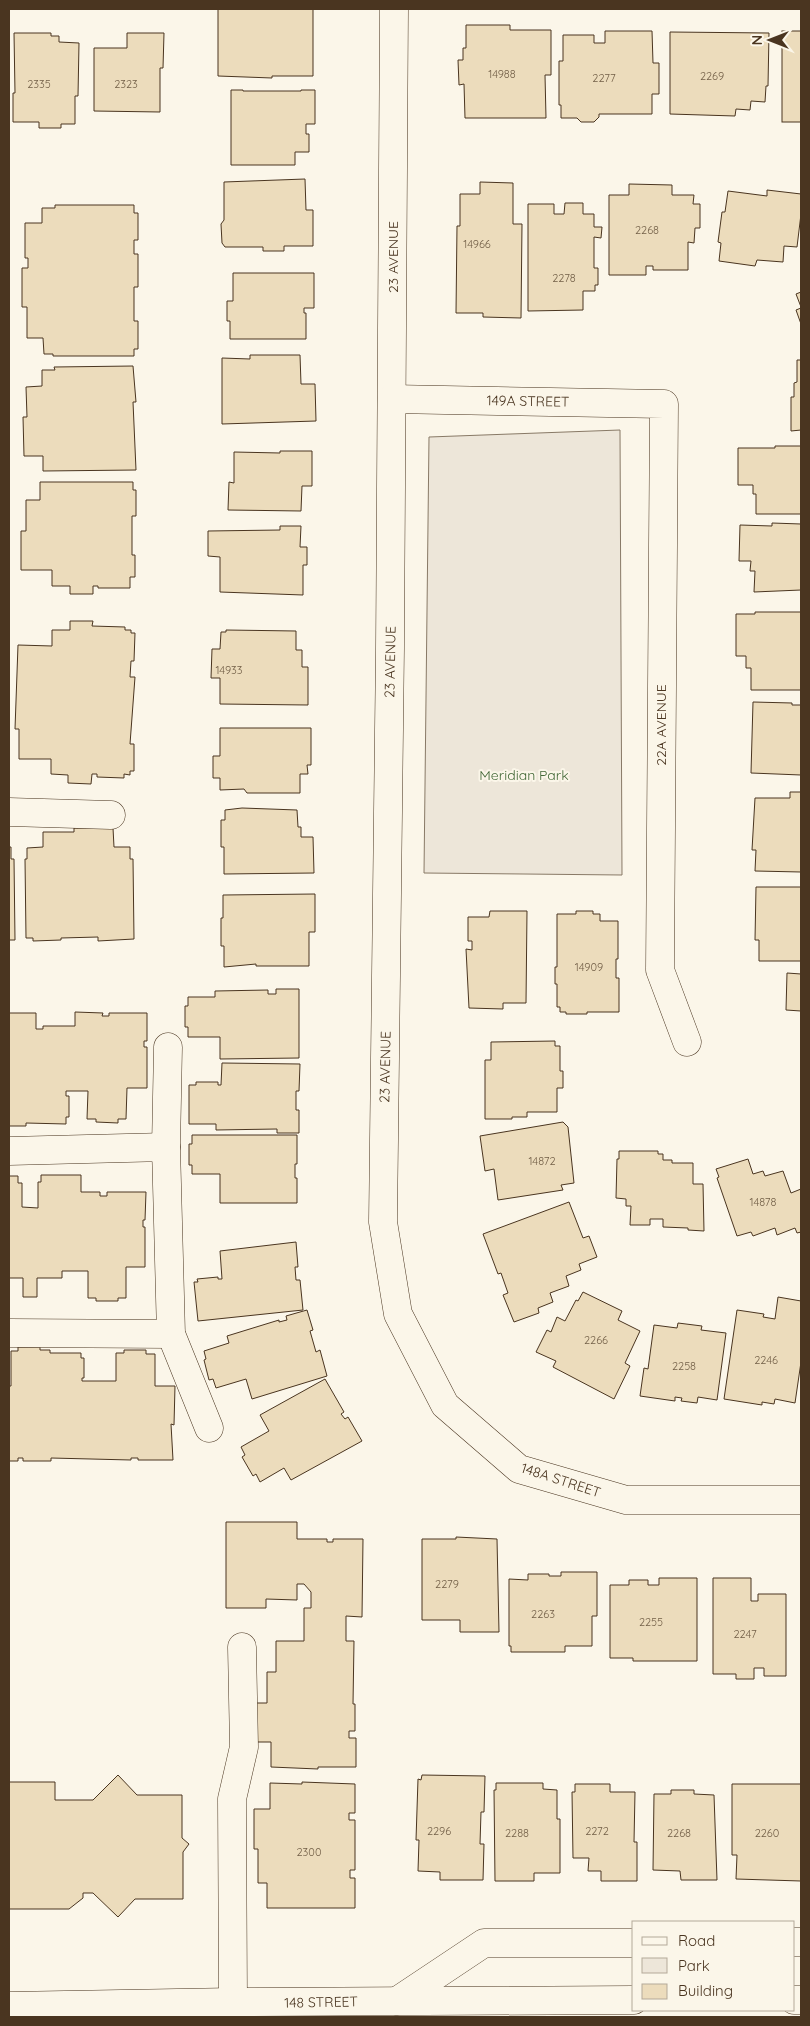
<svg xmlns="http://www.w3.org/2000/svg" width="810" height="2026" viewBox="0 0 810 2026" font-family="Quicksand,sans-serif">
  <style>
    .green { fill: #ede6d9; stroke: #887966 }
    .building { fill: #ecdcbc; stroke: #4a3520 }
    .lines { fill: none; stroke-linecap: round; stroke-linejoin: round }
    .minor-casing { stroke: #4a3520; stroke-width: 29 }
    .major-casing { stroke: #4a3520; stroke-width: 29 }
    .minor { stroke: #fbf6e9; stroke-width: 28 }
    .major { stroke: #fbf6e9; stroke-width: 28 }
    .labels { text-anchor: middle; dominant-baseline: central; stroke-width: 4; stroke-linejoin: round; paint-order: stroke }
    .number-label { font-size: 11px; fill: #725f47 }
    .street-label { font-size: 14px; fill: #4a3520; stroke: #fbf6e9 }
    .park-label { font-size: 14px; fill: #436837; stroke: #fbf6e9 }
  </style>
  <rect width="100%" height="100%" fill="#fbf6e9"/>
  <polygon class="green" points="620,430 622,875 424,873 429,437"/>
  <g class="building">
    <polygon points="218,9 313,9 313,76 272,76 272,78 218,76"/>
    <polygon points="466,25 510,25 510,30 551,30 551,75 545,75 546,118 465,118 464,84 459,85 458,60 463,60 463,48 466,48"/>
    <polygon points="605,31 652,31 653,63 659,63 659,94 652,94 652,114 599,114 599,117 594,122 581,122 577,118 561,118 561,105 559,105 559,61 563,61 563,35 594,35 594,43 605,43"/>
    <rect x="782" y="31" width="19" height="91"/>
    <polygon points="670,32 769,33 768,86 766,86 765,102 751,101 750,110 736,109 735,116 670,114"/>
    <polygon points="14,33 51,33 51,36 59,36 59,42 79,43 78,96 75,96 75,124 61,124 61,128 39,128 39,122 13,122 13,93 15,93"/>
    <polygon points="127,33 164,33 163,68 160,68 160,112 94,111 94,48 127,48"/>
    <polygon points="231,90 243,90 243,91 301,91 301,90 315,90 315,124 306,124 306,134 309,134 309,152 295,152 295,165 231,165"/>
    <polygon points="305,179 306,210 313,210 313,246 284,246 284,251 263,251 263,247 225,247 222,243 221,224 224,220 224,182"/>
    <polygon points="480,182 513,183 513,224 522,224 521,318 483,317 483,313 456,313 457,226 460,226 460,194 480,194"/>
    <polygon points="629,184 672,185 672,195 694,195 693,204 700,204 700,228 695,228 694,243 688,242 688,270 653,270 653,266 646,266 646,275 609,275 609,195 629,195"/>
    <polygon points="767,190 801,194 801,214 797,247 784,246 783,262 757,260 755,266 719,261 721,243 718,242 722,212 725,212 728,191 767,196"/>
    <polygon points="565,203 583,203 583,214 594,214 594,227 602,227 601,238 594,237 594,268 598,268 598,285 595,285 595,291 583,291 583,310 528,311 528,204 554,204 554,214 564,214"/>
    <polygon points="55,205 134,205 134,213 138,213 138,240 134,240 134,254 138,254 138,287 134,287 134,321 138,321 138,349 134,349 134,356 53,356 53,354 44,354 43,338 27,338 27,307 22,307 22,268 28,268 28,258 25,258 25,223 42,223 42,208 55,208"/>
    <polygon points="233,273 314,273 314,308 304,308 304,313 306,313 306,339 230,339 230,321 227,321 227,301 233,301"/>
    <polygon points="801,292 801,307 796,294"/>
    <polygon points="801,308 801,324 796,310"/>
    <polygon points="250,355 300,355 301,384 315,384 316,421 222,424 222,358 250,359"/>
    <polygon points="797,360 801,360 801,430 791,431 791,397 794,397 794,383 797,382"/>
    <polygon points="133,366 136,402 133,402 136,470 43,471 43,456 24,456 23,417 27,417 26,387 42,386 42,370 55,370 54,367"/>
    <polygon points="775,446 801,446 801,514 756,514 756,494 753,494 753,485 738,485 738,448 775,448"/>
    <polygon points="280,451 312,451 312,486 302,486 301,511 228,510 229,482 234,483 234,452 280,453"/>
    <polygon points="40,482 133,482 133,490 136,490 136,516 132,516 132,555 135,555 135,577 130,577 130,588 98,588 98,586 93,586 93,594 70,594 70,586 52,586 52,570 21,570 21,531 26,531 26,500 40,500"/>
    <polygon points="772,523 801,524 801,590 754,592 755,571 750,571 751,561 739,561 740,525 772,526"/>
    <polygon points="280,526 301,526 300,547 307,547 307,565 303,565 303,595 220,592 220,557 208,556 208,531 280,530"/>
    <polygon points="755,612 801,612 801,690 751,690 751,668 746,668 746,656 736,656 736,614 755,614"/>
    <polygon points="70,621 93,621 92,626 125,627 125,630 131,630 131,633 135,633 134,661 131,661 130,677 135,677 130,744 134,744 134,771 130,771 130,775 124,774 124,778 97,777 97,774 92,774 91,784 68,783 68,775 51,774 51,759 19,759 19,729 15,729 18,645 52,646 52,630 70,630"/>
    <polygon points="226,630 296,631 296,650 302,650 302,667 308,667 308,705 220,704 220,678 211,678 212,649 220,649 221,632 226,632"/>
    <polygon points="753,702 792,703 792,705 801,705 801,775 751,773"/>
    <polygon points="220,728 311,728 311,765 307,765 308,774 300,774 300,793 247,793 244,789 220,790 220,778 213,778 213,756 220,756"/>
    <polygon points="790,792 801,792 801,872 755,871 756,850 752,850 755,798 790,798"/>
    <polygon points="242,808 297,810 298,827 301,827 301,837 313,837 314,873 224,874 224,847 221,847 221,820 225,820 225,810"/>
    <polygon points="74,828 113,828 114,847 130,847 130,859 133,859 134,939 98,941 98,937 61,938 61,940 33,941 33,938 26,938 25,859 27,859 27,848 43,847 43,832 74,832"/>
    <polygon points="9,847 11,847 11,859 14,859 15,940 9,940"/>
    <polygon points="756,887 801,887 801,961 759,961 759,940 755,940"/>
    <polygon points="315,894 315,932 309,932 309,966 256,966 256,964 224,967 224,946 221,946 221,918 223,918 223,895"/>
    <polygon points="490,911 527,911 526,1003 503,1003 503,1009 469,1008 466,949 472,950 472,941 468,941 468,917 489,917"/>
    <polygon points="576,911 593,911 593,914 600,914 600,921 618,921 618,959 616,959 616,978 619,978 619,1012 587,1012 587,1014 566,1014 566,1012 560,1012 560,1007 557,1007 557,984 555,984 555,967 557,967 557,914 576,914"/>
    <polygon points="787,973 801,974 801,1011 786,1010"/>
    <polygon points="276,989 299,989 299,1058 220,1059 220,1037 188,1037 188,1027 185,1027 185,1006 188,1006 188,997 215,997 215,991 268,990 268,994 276,994"/>
    <polygon points="75,1012 103,1013 102,1016 109,1016 109,1013 147,1013 147,1041 144,1041 144,1047 147,1047 147,1088 127,1088 126,1119 118,1119 118,1123 96,1122 96,1119 87,1119 88,1091 66,1091 66,1096 69,1096 69,1117 66,1117 66,1124 26,1123 26,1126 9,1126 9,1013 36,1013 36,1029 43,1029 43,1026 75,1026"/>
    <polygon points="555,1041 555,1046 560,1046 560,1071 563,1071 563,1088 557,1088 557,1112 527,1112 527,1117 512,1117 512,1119 485,1119 485,1060 491,1060 491,1042"/>
    <polygon points="222,1063 300,1064 299,1091 296,1091 296,1110 299,1110 299,1133 277,1133 277,1129 216,1130 216,1124 189,1124 189,1085 196,1085 196,1082 218,1082 218,1085 221,1085"/>
    <polygon points="563,1122 568,1127 574,1183 561,1185 563,1190 498,1200 494,1169 485,1171 480,1136"/>
    <polygon points="192,1135 297,1135 297,1164 295,1164 295,1178 297,1178 297,1203 220,1203 220,1174 192,1174 192,1165 189,1165 189,1144 192,1144"/>
    <polygon points="619,1151 658,1151 658,1154 663,1154 663,1160 672,1160 672,1163 693,1163 693,1184 703,1184 704,1231 688,1230 688,1228 663,1227 663,1219 650,1219 650,1225 630,1225 631,1206 626,1206 626,1199 616,1198 617,1159 619,1159"/>
    <polygon points="748,1159 753,1174 763,1171 765,1176 783,1171 791,1193 801,1189 801,1232 797,1233 795,1228 777,1235 775,1228 753,1236 751,1232 737,1236 717,1178 719,1177 716,1169"/>
    <polygon points="41,1175 81,1175 81,1192 100,1192 100,1196 107,1196 107,1192 146,1192 145,1220 143,1220 143,1227 145,1227 145,1267 126,1267 126,1298 118,1298 118,1301 96,1301 96,1298 88,1298 88,1271 62,1271 62,1278 37,1278 37,1297 23,1297 23,1278 9,1278 9,1176 18,1176 18,1183 22,1183 22,1207 38,1208 38,1182 41,1182"/>
    <polygon points="569,1202 583,1238 589,1236 597,1257 579,1264 581,1270 566,1276 569,1286 550,1293 553,1302 538,1308 539,1313 514,1322 503,1295 508,1293 501,1273 498,1274 483,1234"/>
    <polygon points="296,1242 298,1267 295,1267 296,1280 300,1280 303,1310 198,1321 194,1282 198,1282 197,1279 218,1277 218,1279 222,1279 220,1251"/>
    <polygon points="583,1292 622,1311 618,1320 640,1331 625,1363 630,1366 614,1399 553,1367 556,1361 536,1352 547,1330 551,1332 557,1317 565,1321 576,1300 578,1301"/>
    <polygon points="778,1297 801,1301 801,1362 795,1403 775,1399 774,1404 762,1402 762,1405 724,1399 737,1310 764,1314 763,1317 775,1319"/>
    <polygon points="307,1310 313,1330 310,1331 316,1352 320,1350 327,1376 252,1399 246,1379 216,1388 213,1379 209,1380 204,1360 206,1359 204,1351 229,1343 227,1336 279,1320 279,1322 287,1320 286,1316"/>
    <polygon points="678,1323 702,1326 701,1330 726,1333 717,1400 698,1397 697,1403 681,1401 682,1398 675,1397 675,1401 640,1396 644,1368 648,1369 654,1325 677,1328"/>
    <polygon points="18,1347 40,1347 40,1350 50,1350 50,1353 81,1353 81,1358 84,1358 84,1378 82,1378 82,1381 116,1381 116,1353 124,1353 124,1350 146,1350 146,1354 155,1354 155,1386 175,1386 174,1425 171,1424 173,1460 138,1460 138,1458 131,1458 131,1460 51,1458 51,1461 23,1461 23,1458 18,1458 18,1461 9,1461 9,1386 11,1386 11,1351 18,1351"/>
    <polygon points="325,1379 344,1412 341,1414 345,1419 348,1417 362,1441 291,1480 284,1468 260,1482 256,1474 253,1476 242,1457 245,1455 241,1447 269,1431 260,1415"/>
    <polygon points="226,1522 297,1522 297,1539 327,1539 327,1542 333,1542 333,1539 363,1539 362,1617 346,1616 346,1641 354,1641 353,1704 355,1704 355,1731 349,1731 349,1738 356,1738 356,1767 318,1767 318,1769 271,1767 271,1742 255,1742 256,1703 267,1703 267,1672 276,1672 276,1641 304,1641 304,1608 311,1608 311,1592 304,1584 297,1584 297,1600 266,1599 266,1608 226,1608"/>
    <polygon points="456,1537 497,1539 499,1632 460,1632 460,1620 422,1620 422,1539 456,1539"/>
    <polygon points="561,1572 597,1572 597,1616 592,1616 592,1646 565,1646 565,1652 511,1652 511,1646 509,1646 509,1579 528,1580 528,1574 549,1574 549,1576 561,1576"/>
    <polygon points="659,1578 697,1578 697,1661 633,1661 633,1658 610,1658 610,1585 629,1585 629,1580 648,1580 648,1585 659,1585"/>
    <polygon points="713,1578 751,1578 751,1601 758,1601 758,1594 786,1594 786,1676 764,1676 764,1668 754,1668 754,1679 736,1679 736,1674 713,1674"/>
    <polygon points="118,1775 137,1795 182,1795 182,1838 189,1844 183,1852 183,1899 135,1899 118,1917 93,1893 83,1893 83,1898 69,1909 9,1909 9,1782 55,1782 55,1800 93,1800"/>
    <polygon points="422,1775 485,1776 484,1812 481,1812 480,1844 484,1844 483,1880 440,1880 440,1872 418,1871 419,1840 416,1840 418,1779 421,1780"/>
    <polygon points="302,1782 355,1784 355,1813 349,1813 349,1820 355,1820 355,1870 350,1870 350,1878 355,1878 355,1908 267,1908 267,1883 258,1883 258,1849 254,1849 254,1809 270,1809 270,1783 302,1784"/>
    <polygon points="496,1783 543,1783 543,1789 557,1790 557,1819 560,1819 560,1873 534,1873 534,1881 495,1881 494,1790 496,1790"/>
    <polygon points="575,1784 610,1784 610,1792 635,1792 634,1842 637,1842 637,1881 601,1881 601,1871 588,1871 589,1858 573,1858 572,1792 575,1792"/>
    <polygon points="732,1784 801,1784 801,1881 736,1879 737,1855 732,1855"/>
    <polygon points="671,1790 694,1790 694,1794 714,1795 717,1880 681,1880 680,1871 653,1870 654,1794 671,1794"/>
  </g>
  <g class="lines">
    <defs>
      <g id="minor">
        <polyline points="394,9 390,648 383,1222 398,1314 445,1405 519,1469 626,1500 801,1500"/>
        <polyline points="392,399 664,404 660,970 687,1042"/>
        <polyline points="9,812 111,815"/>
        <polyline points="166,1147 168,1047"/>
        <polyline points="9,1151 166,1147 171,1334 209,1428"/>
        <polyline points="9,1333 171,1334"/>
        <polyline points="794,1942 801,1942"/>
        <polyline points="397,2001 484,1943 634,1943"/>
        <polyline points="233,2002 232,1799 244,1747 242,1647"/>
      </g>
      <g id="major">
        <polyline points="794,2000 801,2000"/>
        <polyline points="9,2006 233,2002 634,2000"/>
      </g>
    </defs>
    <use href="#minor" class="minor-casing"/>
    <use href="#major" class="major-casing"/>
    <use href="#minor" class="minor"/>
    <use href="#major" class="major"/>
  </g>
  <g class="labels">
    <g class="number-label">
      <text x="502" y="74">14988</text>
      <text x="712" y="76">2269</text>
      <text x="604" y="78">2277</text>
      <text x="39" y="84">2335</text>
      <text x="126" y="84">2323</text>
      <text x="647" y="230">2268</text>
      <text x="477" y="244">14966</text>
      <text x="564" y="278">2278</text>
      <text x="229" y="670">14933</text>
      <text x="589" y="967">14909</text>
      <text x="542" y="1161">14872</text>
      <text x="763" y="1202">14878</text>
      <text x="596" y="1340">2266</text>
      <text x="766" y="1360">2246</text>
      <text x="684" y="1366">2258</text>
      <text x="447" y="1584">2279</text>
      <text x="543" y="1614">2263</text>
      <text x="651" y="1622">2255</text>
      <text x="745" y="1634">2247</text>
      <text x="439" y="1831">2296</text>
      <text x="597" y="1831">2272</text>
      <text x="517" y="1833">2288</text>
      <text x="679" y="1833">2268</text>
      <text x="767" y="1833">2260</text>
      <text x="309" y="1852">2300</text>
    </g>
    <g class="street-label">
      <text transform="translate(393 257) rotate(-90)">23 AVENUE</text>
      <text transform="translate(528 401) rotate(1)">149A STREET</text>
      <text transform="translate(390 662) rotate(-89)">23 AVENUE</text>
      <text transform="translate(661 725) rotate(-90)">22A AVENUE</text>
      <text transform="translate(385 1067) rotate(-89)">23 AVENUE</text>
      <text transform="translate(561 1480) rotate(18)">148A STREET</text>
      <text transform="translate(321 2002) rotate(-1)">148 STREET</text>
    </g>
    <g class="park-label">
      <text x="524" y="775">Meridian Park</text>
    </g>
  </g>
  <rect width="810" height="2026" fill="none" stroke="#4a3520" stroke-width="20"/>
  <rect x="632" y="1921" width="162" height="90" fill="#fbf6e9" stroke="#b4a999"/>
  <rect x="642" y="1937" width="25" height="8" fill="#fbf6e9" stroke="#b4a999"/>
  <text x="678" y="1946" font-size="15" fill="#4a3520">Road</text>
  <rect x="642" y="1958" width="25" height="15" fill="#ede6d9" stroke="#b4a999"/>
  <text x="678" y="1971" font-size="15" fill="#4a3520">Park</text>
  <rect x="642" y="1984" width="25" height="15" fill="#ecdcbc" stroke="#b4a999"/>
  <text x="678" y="1996" font-size="15" fill="#4a3520">Building</text>
  <g transform="translate(770 40) rotate(270)" stroke="#fbf6e9" stroke-width="4" paint-order="stroke">
  <path d="M0-4L9 19L0 12L-9 19Z" fill="#4a3520"/>
  <text y="-8" font-size="14" font-weight="bold" text-anchor="middle" fill="#4a3520">N</text>
  </g>
</svg>
